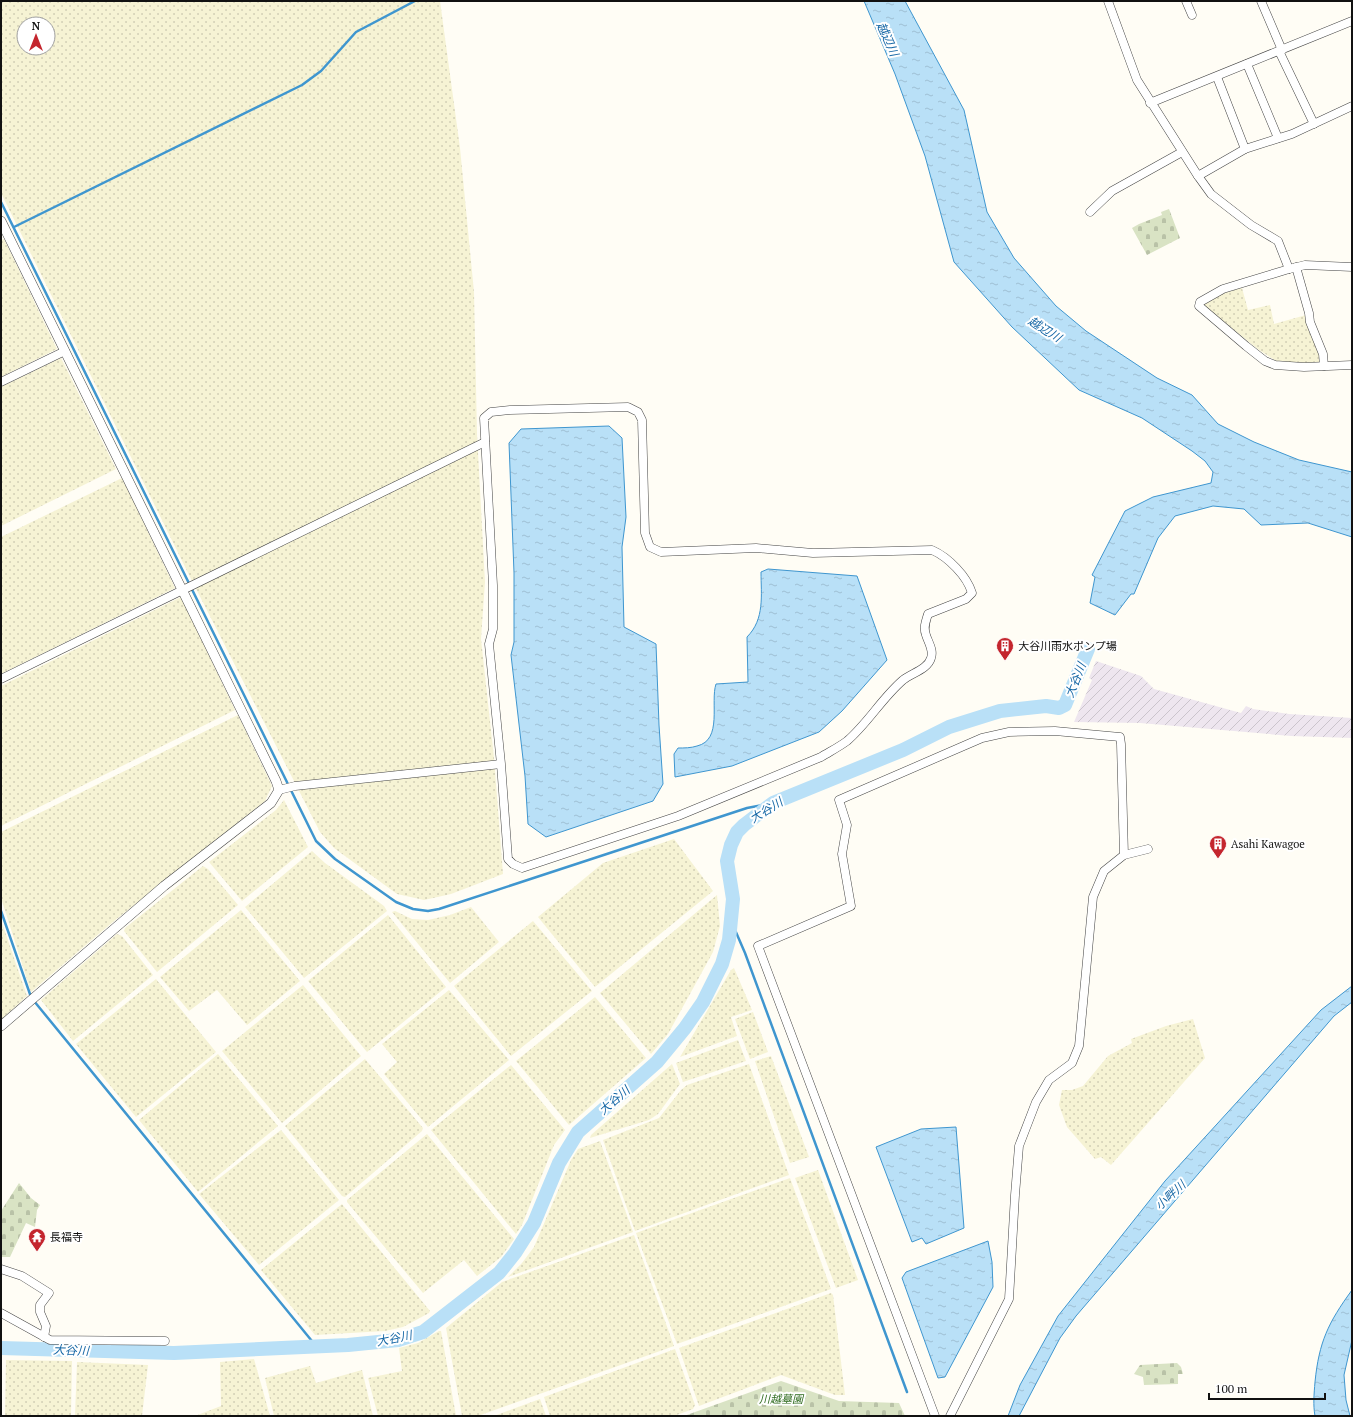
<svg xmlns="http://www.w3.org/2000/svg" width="1353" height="1417" viewBox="0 0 1353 1417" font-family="'PT Serif','Noto Sans JP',serif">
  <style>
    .industrial { fill: url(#industrial-furrows) }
    .farmland { fill: url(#farmland-dots); fill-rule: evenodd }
    .cemetery { fill: url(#cemetery-stones) }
    .water { fill: url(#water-ripples); stroke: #3f96cf }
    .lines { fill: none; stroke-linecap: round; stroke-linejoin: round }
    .stream { stroke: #3f96cf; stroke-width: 2.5 }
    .river { stroke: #b9e0f7; stroke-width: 14 }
    .minor-casing { stroke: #444; stroke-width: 9 }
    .tertiary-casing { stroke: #444; stroke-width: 10 }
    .minor { stroke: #fff; stroke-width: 8 }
    .tertiary { stroke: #fff; stroke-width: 9 }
    .labels { text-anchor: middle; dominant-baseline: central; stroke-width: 4; stroke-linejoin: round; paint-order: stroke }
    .poi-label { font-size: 11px; fill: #111; stroke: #fff; text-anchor: start }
    .park-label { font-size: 11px; font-style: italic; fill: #2f6b1f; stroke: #fff }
    .water-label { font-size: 12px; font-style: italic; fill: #1768a6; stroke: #fff }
  </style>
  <defs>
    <pattern id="industrial-furrows" width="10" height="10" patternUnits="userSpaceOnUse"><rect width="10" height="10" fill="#eee6ef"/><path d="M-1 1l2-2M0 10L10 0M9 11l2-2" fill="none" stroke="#cbc4cc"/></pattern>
    <pattern id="farmland-dots" width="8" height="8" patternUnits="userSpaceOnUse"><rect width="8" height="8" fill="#f6f3d4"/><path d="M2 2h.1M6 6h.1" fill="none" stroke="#d2cfb5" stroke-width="1.8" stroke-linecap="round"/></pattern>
    <pattern id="cemetery-stones" width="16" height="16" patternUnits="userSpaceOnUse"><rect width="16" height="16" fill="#d9e3c4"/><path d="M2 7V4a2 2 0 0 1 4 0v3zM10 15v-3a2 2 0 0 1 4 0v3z" fill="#b9c2a7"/></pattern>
    <pattern id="water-ripples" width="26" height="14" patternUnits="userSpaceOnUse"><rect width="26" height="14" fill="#b9e0f7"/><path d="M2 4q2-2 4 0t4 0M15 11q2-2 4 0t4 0" fill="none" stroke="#9ebfd3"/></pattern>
  </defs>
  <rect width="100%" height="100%" fill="#fffdf5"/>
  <polygon class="industrial" points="1096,661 1141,676 1154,689 1241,713 1246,706 1253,709 1289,714 1352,718 1352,738 1291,736 1140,723 1074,722 1092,680 1089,678"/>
  <g class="farmland">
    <path d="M1 1H440L460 148 474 292 477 434 485 582 481 639 494 758 503 874 451 894 424 900 397 894 334 848 320 832 190 577 1 193ZM24 24H48V48H24Z"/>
    <polygon points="4,239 57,349 1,377 1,240"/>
    <polygon points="1242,288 1248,310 1270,305 1274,324 1306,315 1320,358 1319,363 1278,362 1259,350 1203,305 1219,294"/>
    <polygon points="61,358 116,469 1,526 1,387"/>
    <polygon points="122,478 175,588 1,674 1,537"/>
    <polygon points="181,597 235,710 1,826 1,686"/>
    <polygon points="238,715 272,786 265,801 114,921 31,992 1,898 1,832"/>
    <polygon points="284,800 308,847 242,901 209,862 276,810"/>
    <polygon points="674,839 713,891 595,987 538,917 603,863"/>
    <polygon points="312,851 325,863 384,906 387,911 304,978 245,907"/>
    <polygon points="203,866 208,869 238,905 157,972 124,931 125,928"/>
    <polygon points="717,895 720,926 713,952 668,1034 651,1054 600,993"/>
    <polygon points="471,907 499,942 450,983 392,912 395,911 412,919 428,920 450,915"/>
    <polygon points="241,910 300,981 247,1025 217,990 189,1011 160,977"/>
    <polygon points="388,915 446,987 367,1052 308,981"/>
    <polygon points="1,920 27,996 1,1020"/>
    <polygon points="533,921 592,991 511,1056 454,986"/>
    <polygon points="117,934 122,936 153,975 73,1041 41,1000"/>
    <polygon points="734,968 752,1010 731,1017 737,1036 680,1057 731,970"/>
    <polygon points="156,979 216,1052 136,1117 76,1044"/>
    <polygon points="303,985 361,1056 282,1123 222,1051"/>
    <polygon points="449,990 509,1060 428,1127 384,1074 397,1062 382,1044"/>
    <polygon points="595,997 646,1058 569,1125 516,1061"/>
    <polygon points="753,1012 768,1052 750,1059 735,1019"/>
    <polygon points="1193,1019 1205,1058 1111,1165 1101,1157 1095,1159 1067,1127 1059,1105 1062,1090 1072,1090 1083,1086 1108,1056 1132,1043 1131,1039 1166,1026"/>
    <polygon points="738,1040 746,1061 683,1082 676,1063"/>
    <polygon points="218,1054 278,1126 198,1192 139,1120"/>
    <polygon points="771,1056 809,1157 790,1163 755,1061"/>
    <polygon points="365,1059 423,1128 422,1131 345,1197 342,1196 285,1126"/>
    <polygon points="672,1064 680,1084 658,1114 649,1120 590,1138 591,1135"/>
    <polygon points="749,1064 789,1175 635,1231 603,1140 659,1118 681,1090 687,1085"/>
    <polygon points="511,1065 565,1130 554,1145 522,1225 516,1234 431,1130"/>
    <polygon points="281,1130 339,1200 259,1265 199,1194"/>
    <polygon points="427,1134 514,1239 501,1257 477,1276 464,1260 423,1293 347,1202 347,1200"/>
    <polygon points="600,1141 633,1232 508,1277 522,1263 534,1247 571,1160 578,1149"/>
    <polygon points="818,1170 858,1280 836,1288 795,1178"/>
    <polygon points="790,1178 831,1289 677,1344 636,1233"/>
    <polygon points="342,1204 430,1311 429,1313 403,1327 385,1331 315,1335 261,1270"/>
    <polygon points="634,1235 674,1346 478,1416 462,1416 446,1328 502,1282"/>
    <polygon points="831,1293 833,1295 845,1395 835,1395 781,1375 699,1406 679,1348"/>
    <polygon points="439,1331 441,1331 456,1416 378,1416 368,1378 402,1371 399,1348 418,1343"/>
    <polygon points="675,1349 695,1405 693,1409 674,1416 550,1416 544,1397"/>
    <polygon points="254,1359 270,1416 195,1416 221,1406 220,1362"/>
    <polygon points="6,1360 72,1361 71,1416 5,1416"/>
    <polygon points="77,1362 148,1365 142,1416 75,1416"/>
    <polygon points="310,1366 316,1383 362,1370 373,1416 274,1416 265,1378"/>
    <polygon points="540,1399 546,1416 494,1416"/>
  </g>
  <g class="cemetery">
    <polygon points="1169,209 1180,238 1147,255 1132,228 1139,224 1162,215 1161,212"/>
    <polygon points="19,1183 31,1198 40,1205 37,1210 35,1227 26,1223 10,1257 1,1257 1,1211"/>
    <polygon points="1177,1363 1181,1367 1183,1374 1178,1374 1178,1384 1144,1385 1143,1377 1134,1374 1140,1365"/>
    <polygon points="781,1381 839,1401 899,1403 905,1416 684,1416"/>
  </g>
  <g class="water">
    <polygon points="864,1 905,1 964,110 987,212 1014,258 1056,306 1086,331 1157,378 1192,395 1218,424 1254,442 1299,460 1352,472 1352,537 1308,523 1261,525 1244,509 1213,506 1175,516 1158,538 1134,594 1131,594 1115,615 1090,603 1095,577 1092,575 1125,511 1153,497 1211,483 1213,472 1205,461 1192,451 1142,418 1079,390 1012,327 954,262 925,156 895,74"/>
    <polygon points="609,426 622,438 626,517 622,547 624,627 656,644 659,725 663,784 653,801 546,837 528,824 525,776 511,655 514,642 514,573 509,443 521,429"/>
    <path d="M768 569 857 576 887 660 842 711 819 732 732 766 675 777 674 754 678 748C684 748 691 748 697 746 723 740 710 702 716 684L748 682 747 637C765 619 761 595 761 572Z"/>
    <polygon points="1352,986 1352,1002 1334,1016 1076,1316 1060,1338 1019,1416 1008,1416 1020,1385 1058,1316 1165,1181 1321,1010"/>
    <polygon points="956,1127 964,1228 926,1244 922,1238 912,1242 876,1147 921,1129"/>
    <polygon points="988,1241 992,1262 993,1287 945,1377 938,1378 902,1278 906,1272"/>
    <path d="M1352 1290V1340L1344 1375 1346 1400 1350 1416H1315C1313 1405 1314 1394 1315 1382 1319 1342 1328 1323 1352 1290Z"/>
  </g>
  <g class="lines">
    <g class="stream">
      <polyline points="1,202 316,841 335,859 396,902 413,909 428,911 439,909 747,808 773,803"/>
      <polyline points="14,227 302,85 321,71 356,32 415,1"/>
      <polyline points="1,911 31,997"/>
      <polyline points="732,923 745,953 907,1392"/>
      <polyline points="34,1001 316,1346"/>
    </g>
    <polyline class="river" points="1,1348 174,1353 348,1345 398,1340 423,1332 499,1273 515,1253 534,1223 559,1163 578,1132 657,1062 685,1028 703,1002 722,964 729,940 733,899 727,861 731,845 737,832 744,825 773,803 903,750 949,727 1000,711 1046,706 1059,708 1065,705 1088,649"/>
    <defs>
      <g id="minor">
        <polyline points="1108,1 1137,80 1198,176 1211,194 1251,225 1278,241 1289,269"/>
        <polyline points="1186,1 1192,15"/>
        <polyline points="1261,1 1282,50"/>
        <polyline points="1279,51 1314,124"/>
        <polyline points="1247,64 1278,138"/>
        <polyline points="1217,77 1245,149"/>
        <polyline points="1150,103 1352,21"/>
        <polyline points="1198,176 1245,149 1292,134 1352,106"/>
        <polyline points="1090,212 1112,191 1182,152"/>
        <polyline points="1296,267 1309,313 1310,322 1323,354 1324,366"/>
        <polyline points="1352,267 1305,265 1289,269 1223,289 1200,302 1199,306 1246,346 1265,361 1275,365 1304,367 1352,365"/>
        <polyline points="1,382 65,351"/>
        <polyline points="1,679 485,442"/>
        <path d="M279 790 295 786 501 764 508 859 513 864 522 868 678 816 821 757C829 752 839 747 847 741 868 723 882 698 903 680 912 673 928 669 931 658 934 650 928 642 926 635 923 627 926 621 928 614L966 599 972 593C967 576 948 557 932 550L813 553 756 548 661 552 650 547 645 533 642 420 638 412 628 407 510 410 491 412 484 418 493 585V629L489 644 501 764"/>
        <polyline points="1,1269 22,1276 49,1293 40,1305 40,1312 46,1326 44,1337"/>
        <polyline points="1,1313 50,1340 165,1341"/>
        <polyline points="935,1416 758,946 851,906 842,854 847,825 839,800 982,738 1009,732 1055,731 1120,737 1121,744 1124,855"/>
        <polyline points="950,1416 1009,1299 1015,1195 1019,1146 1036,1102 1049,1080 1072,1063 1079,1046 1093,897 1104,871 1124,855 1148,849"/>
      </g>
      <polyline id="tertiary" points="1,221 276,781 279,790 271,803 164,886 1,1026"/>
    </defs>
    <use href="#minor" class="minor-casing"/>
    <use href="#tertiary" class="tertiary-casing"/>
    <use href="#minor" class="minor"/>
    <use href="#tertiary" class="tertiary"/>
  </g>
  <defs>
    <symbol id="building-pin" viewBox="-11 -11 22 30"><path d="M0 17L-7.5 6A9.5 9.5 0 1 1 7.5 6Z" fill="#c4262e" stroke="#fff"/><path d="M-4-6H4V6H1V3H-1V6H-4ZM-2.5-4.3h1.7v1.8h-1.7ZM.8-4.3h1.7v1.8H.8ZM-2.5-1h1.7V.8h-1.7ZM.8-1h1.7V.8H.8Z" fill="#fff"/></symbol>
    <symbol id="temple-pin" viewBox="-11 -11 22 30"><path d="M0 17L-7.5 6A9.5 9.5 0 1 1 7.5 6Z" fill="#c4262e" stroke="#fff"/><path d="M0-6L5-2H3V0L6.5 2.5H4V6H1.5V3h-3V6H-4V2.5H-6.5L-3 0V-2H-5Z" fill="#fff"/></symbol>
  </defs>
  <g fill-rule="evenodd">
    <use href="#building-pin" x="995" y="636" width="20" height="27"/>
    <use href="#building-pin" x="1208" y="834" width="20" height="27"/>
    <use href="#temple-pin" x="27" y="1227" width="20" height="27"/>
  </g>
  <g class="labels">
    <g class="poi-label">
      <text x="1018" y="646">大谷川雨水ポンプ場</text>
      <text x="1231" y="844">Asahi Kawagoe</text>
      <text x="50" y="1237">長福寺</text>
    </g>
    <g class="park-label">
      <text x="781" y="1399">川越墓園</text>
    </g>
    <g class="water-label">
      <text transform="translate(888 39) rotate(66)">越辺川</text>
      <text transform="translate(1045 329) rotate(32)">越辺川</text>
      <text transform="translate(1075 680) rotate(-68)">大谷川</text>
      <text transform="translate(766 810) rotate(-32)">大谷川</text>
      <text transform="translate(614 1100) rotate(-41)">大谷川</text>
      <text transform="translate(1170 1195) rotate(-42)">小畔川</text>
      <text transform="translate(394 1338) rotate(-11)">大谷川</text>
      <text transform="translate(71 1350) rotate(2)">大谷川</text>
    </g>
  </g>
  <rect width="1353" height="1417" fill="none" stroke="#111111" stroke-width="4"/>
  <g transform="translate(36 36)"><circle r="19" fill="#ffffff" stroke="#a0a0a0"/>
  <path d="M0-3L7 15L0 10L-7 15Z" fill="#c4262e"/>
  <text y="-6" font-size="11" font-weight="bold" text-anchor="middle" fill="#111111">N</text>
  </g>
  <path d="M1209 1393v6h116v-6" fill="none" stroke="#111111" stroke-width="2"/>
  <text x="1215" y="1393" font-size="12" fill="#111111" stroke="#ffffff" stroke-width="3" paint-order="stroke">100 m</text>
</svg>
